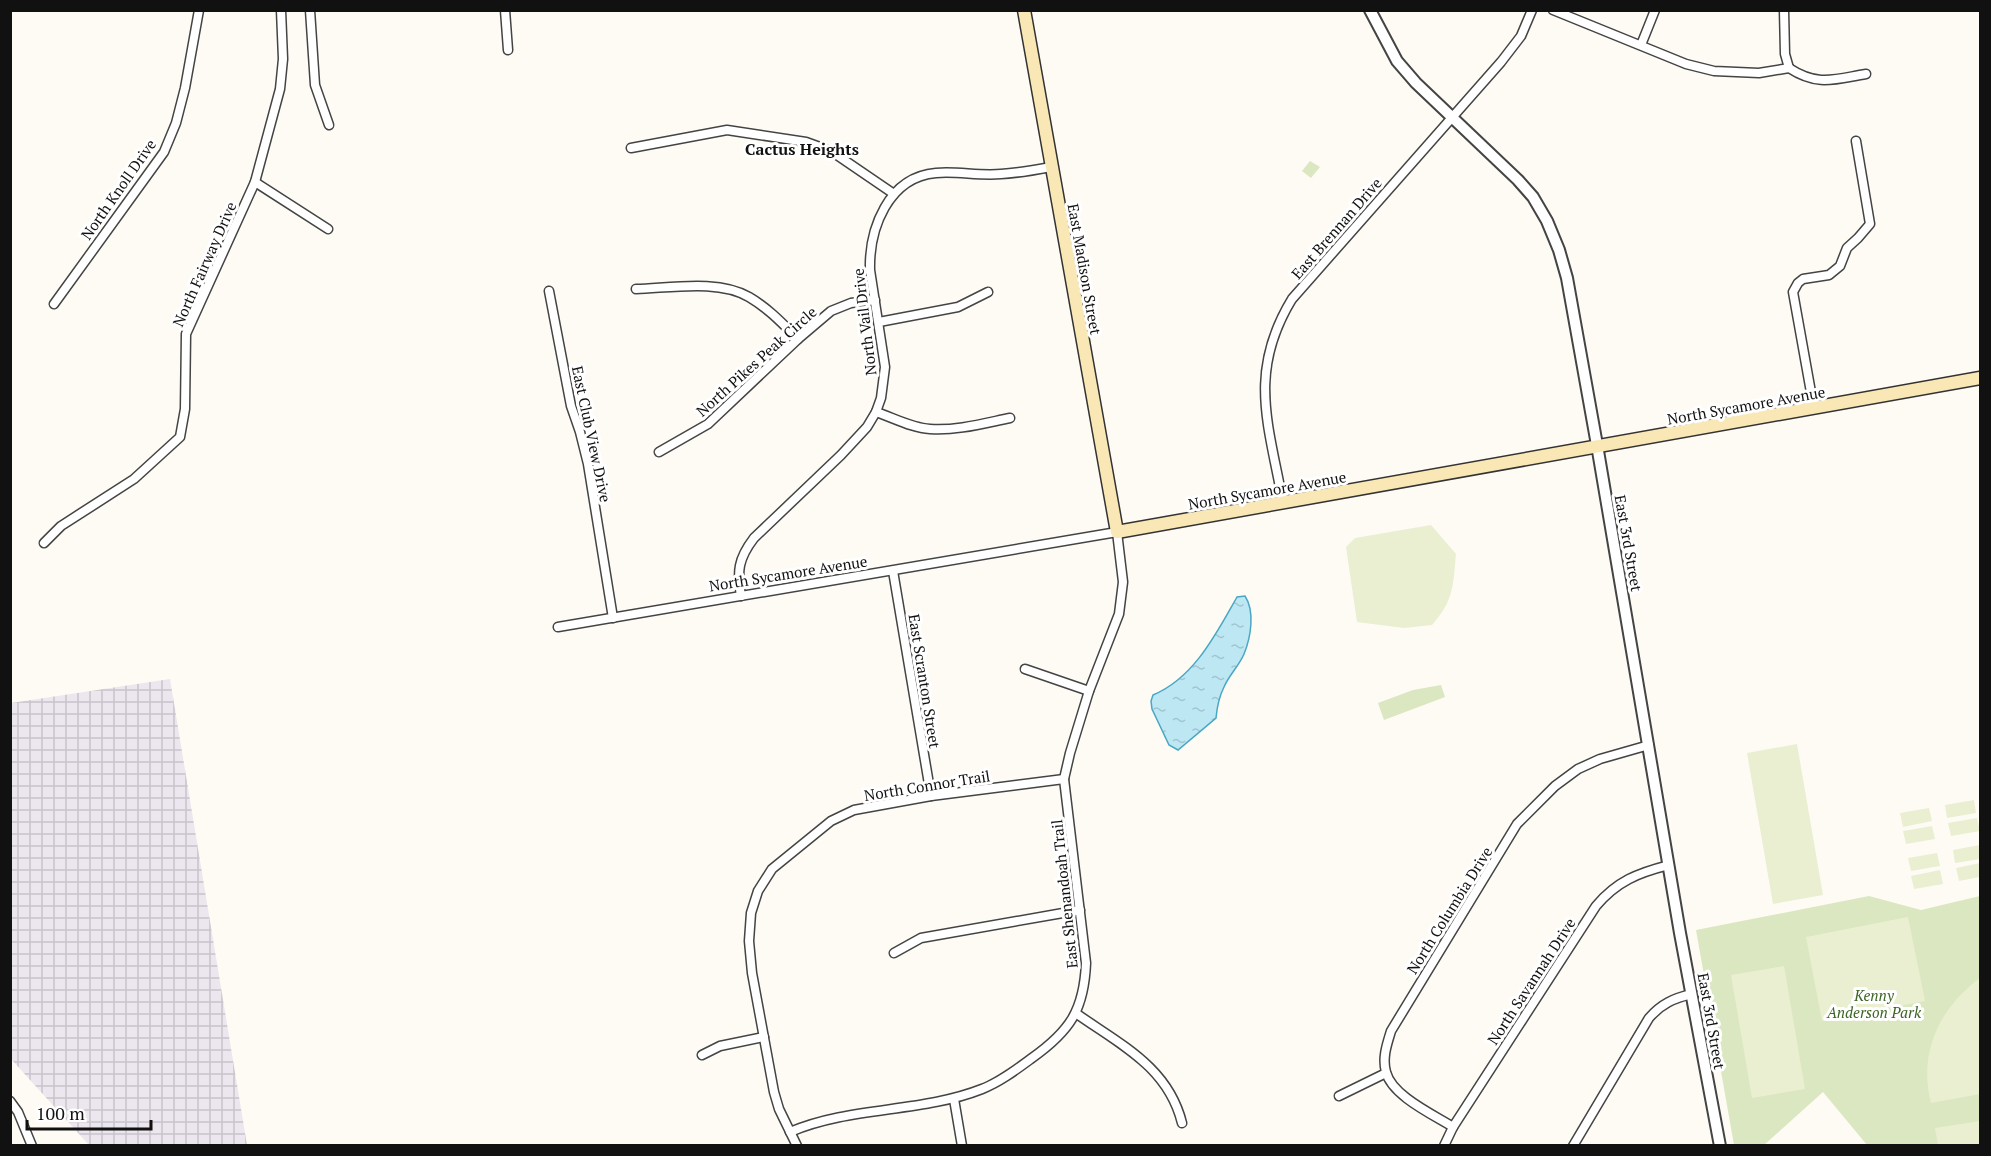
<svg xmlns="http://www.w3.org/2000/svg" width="1991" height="1156" viewBox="0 0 1991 1156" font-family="'PT Serif',serif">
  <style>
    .industrial { fill: url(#industrial-grid) }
    .park { fill: #dbe7c0 }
    .pitch { fill: #eaefd1 }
    .water { fill: url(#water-ripples); stroke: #49a7c4; stroke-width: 1.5 }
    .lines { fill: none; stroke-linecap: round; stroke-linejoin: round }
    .minor-casing { stroke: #444; stroke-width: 11 }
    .tertiary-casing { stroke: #444; stroke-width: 14 }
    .secondary-casing { stroke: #333; stroke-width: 15 }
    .minor { stroke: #fff; stroke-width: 8 }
    .tertiary { stroke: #fff; stroke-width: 10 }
    .secondary { stroke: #f9e7b5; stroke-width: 12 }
    .labels { text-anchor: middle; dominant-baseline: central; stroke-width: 6; stroke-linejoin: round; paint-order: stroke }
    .street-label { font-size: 15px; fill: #111; stroke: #fff }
    .park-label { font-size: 15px; font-style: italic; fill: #3c6524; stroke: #fff }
    .neighbourhood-label { font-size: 16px; font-weight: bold; fill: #111; stroke: #fff }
  </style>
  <defs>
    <pattern id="industrial-grid" width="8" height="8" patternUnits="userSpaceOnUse" patternTransform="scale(1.5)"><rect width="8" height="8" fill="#ece6ee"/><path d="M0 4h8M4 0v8" fill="none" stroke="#c9c4cb"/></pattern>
    <pattern id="water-ripples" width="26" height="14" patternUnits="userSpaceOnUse" patternTransform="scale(1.5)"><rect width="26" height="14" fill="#bde7f2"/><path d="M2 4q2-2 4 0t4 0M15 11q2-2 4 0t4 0" fill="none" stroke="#a1c5ce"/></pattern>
  </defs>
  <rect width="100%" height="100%" fill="#fefbf5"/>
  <polygon class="industrial" points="170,679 247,1145 89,1145 11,1059 11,703"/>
  <g class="park">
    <polygon points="1310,161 1320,167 1311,178 1302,171"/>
    <polygon points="1441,685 1445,697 1384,720 1378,703 1413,690"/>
    <polygon points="1869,896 1921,910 1980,896 1980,1145 1867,1145 1823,1092 1764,1145 1734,1145 1696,930"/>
  </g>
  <g class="pitch">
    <path d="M1431 525 1456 554C1453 586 1454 600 1432 625L1404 628 1357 622 1346 547 1355 538Z"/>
    <polygon points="1797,744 1823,895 1773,904 1747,753"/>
    <polygon points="1974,800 1976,813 1947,818 1945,805"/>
    <polygon points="1929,808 1932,821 1903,827 1900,813"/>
    <polygon points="1977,818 1980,831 1951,836 1948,823"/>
    <polygon points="1932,826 1935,839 1906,844 1903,831"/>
    <polygon points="1980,845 1980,859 1955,863 1953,850"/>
    <polygon points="1937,853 1940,866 1911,871 1908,858"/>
    <polygon points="1980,863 1980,877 1959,881 1956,868"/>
    <polygon points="1940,870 1943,884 1914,889 1911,876"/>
    <polygon points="1908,917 1925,1001 1822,1021 1806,937"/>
    <polygon points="1784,966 1805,1089 1752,1098 1731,975"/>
    <path d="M1980 978V1094L1931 1103C1918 1053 1939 1008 1980 978Z"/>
    <polygon points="1980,1121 1980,1145 1938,1145 1935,1128"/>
  </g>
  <path class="water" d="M1245 596C1255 611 1251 637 1244 654 1239 666 1229 675 1224 687 1219 697 1217 707 1216 718L1178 750 1169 745 1152 709 1151 701 1153 695C1194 678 1216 634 1237 597Z"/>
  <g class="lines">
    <defs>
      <g id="minor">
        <polyline points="310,10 315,85 329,125"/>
        <polyline points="505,10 508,50"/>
        <polyline points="1553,10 1686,64 1714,71 1759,73 1789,68"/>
        <polyline points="1784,10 1785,54 1789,68"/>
        <polyline points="1641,45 1655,10"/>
        <path d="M1789 68C1818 87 1835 79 1866 74"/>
        <polyline points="631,148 727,130 806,142 831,151 894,194"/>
        <polyline points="255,182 328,229"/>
        <path d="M636 289C670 288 719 279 749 297 768 308 783 324 798 339"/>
        <polyline points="549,291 571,406 580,432 588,464 613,618"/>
        <polyline points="54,304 164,152 176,123 185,88 199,10"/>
        <polyline points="879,322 958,307 988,292"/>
        <polyline points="1814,409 1793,292 1798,283 1803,279 1829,275 1840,266 1847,248 1858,238 1870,224 1856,141"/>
        <path d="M876 412C894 418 912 428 930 429 956 431 985 423 1010 418"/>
        <polyline points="659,452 708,424 798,339 831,311 851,303 875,300"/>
        <path d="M1283 503C1269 425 1247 373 1292 299L1501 62 1521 36 1532 10"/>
        <polyline points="44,543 61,526 134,479 180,437 185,409 186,334 255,182 280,89 283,59 281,10"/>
        <polyline points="893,571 931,796"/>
        <path d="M741 596C737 571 738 559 754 538L841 455 867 427 876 412 881 398 885 367 870 270C869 229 888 177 936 173 957 171 979 176 1001 174 1018 173 1035 170 1051 167"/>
        <path d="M558 627 1117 532 1123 582 1119 614 1089 691 1070 753 1064 779 1086 963C1084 1010 1070 1031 1032 1058 1017 1069 1000 1082 982 1089 921 1113 851 1106 790 1132"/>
        <polyline points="1025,669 1089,691"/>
        <polyline points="894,953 921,938 1080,910"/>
        <path d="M1077 1014C1121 1045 1168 1067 1182 1123"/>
        <polyline points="702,1055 720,1046 764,1037"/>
        <polyline points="1339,1096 1386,1073"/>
        <polyline points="954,1099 962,1146"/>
        <polyline points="10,1101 18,1112 32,1146"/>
        <path d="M1453 1127C1434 1115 1392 1096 1386 1072 1382 1058 1387 1044 1391 1031L1517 824 1555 786 1578 769 1600 759 1649 745"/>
        <polyline points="797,1146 779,1109 774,1092 752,973 749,941 751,913 758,891 772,869 831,821 854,810 931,796 1064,779"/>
        <path d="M1444 1146 1453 1127 1596 906C1617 881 1638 873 1669 865"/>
        <path d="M1573 1146 1649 1018C1661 1004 1674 998 1692 994"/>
      </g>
      <polyline id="tertiary" points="1370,10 1397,61 1416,83 1518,180 1533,197 1547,221 1559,250 1567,278 1597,445 1680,933 1720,1146"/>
      <polyline id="secondary" points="1024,10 1117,532 1980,378"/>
    </defs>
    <use href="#minor" class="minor-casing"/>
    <use href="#tertiary" class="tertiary-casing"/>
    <use href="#secondary" class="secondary-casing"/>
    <use href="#minor" class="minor"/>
    <use href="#tertiary" class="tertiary"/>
    <use href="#secondary" class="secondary"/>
  </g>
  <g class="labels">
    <g class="street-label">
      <text transform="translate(118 189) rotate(-55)">North Knoll Drive</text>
      <text transform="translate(1336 228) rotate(-49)">East Brennan Drive</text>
      <text transform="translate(204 264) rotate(-66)">North Fairway Drive</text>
      <text transform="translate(1085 269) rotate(80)">East Madison Street</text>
      <text transform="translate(864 322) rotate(-97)">North Vail Drive</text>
      <text transform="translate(756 361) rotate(-42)">North Pikes Peak Circle</text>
      <text transform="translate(1746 405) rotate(-10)">North Sycamore Avenue</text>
      <text transform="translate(592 434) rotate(78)">East Club View Drive</text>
      <text transform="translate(1267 490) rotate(-10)">North Sycamore Avenue</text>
      <text transform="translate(1629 543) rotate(80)">East 3rd Street</text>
      <text transform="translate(788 573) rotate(-9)">North Sycamore Avenue</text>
      <text transform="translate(925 681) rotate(81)">East Scranton Street</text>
      <text transform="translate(927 785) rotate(-9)">North Connor Trail</text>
      <text transform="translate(1064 894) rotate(-96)">East Shenandoah Trail</text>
      <text transform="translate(1449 910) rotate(-58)">North Columbia Drive</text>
      <text transform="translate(1531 981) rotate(-57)">North Savannah Drive</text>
      <text transform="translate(1712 1021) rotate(80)">East 3rd Street</text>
    </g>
    <g class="park-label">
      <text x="1874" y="995">Kenny<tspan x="1874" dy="17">Anderson Park</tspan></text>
    </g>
    <g class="neighbourhood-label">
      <text x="802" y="149">Cactus Heights</text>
    </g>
  </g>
  <rect width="1991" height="1156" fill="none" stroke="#111111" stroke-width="24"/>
  <path d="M27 1120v9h124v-9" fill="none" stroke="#111111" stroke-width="3"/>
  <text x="36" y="1120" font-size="18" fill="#111111" stroke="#ffffff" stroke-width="4.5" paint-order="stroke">100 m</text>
</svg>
